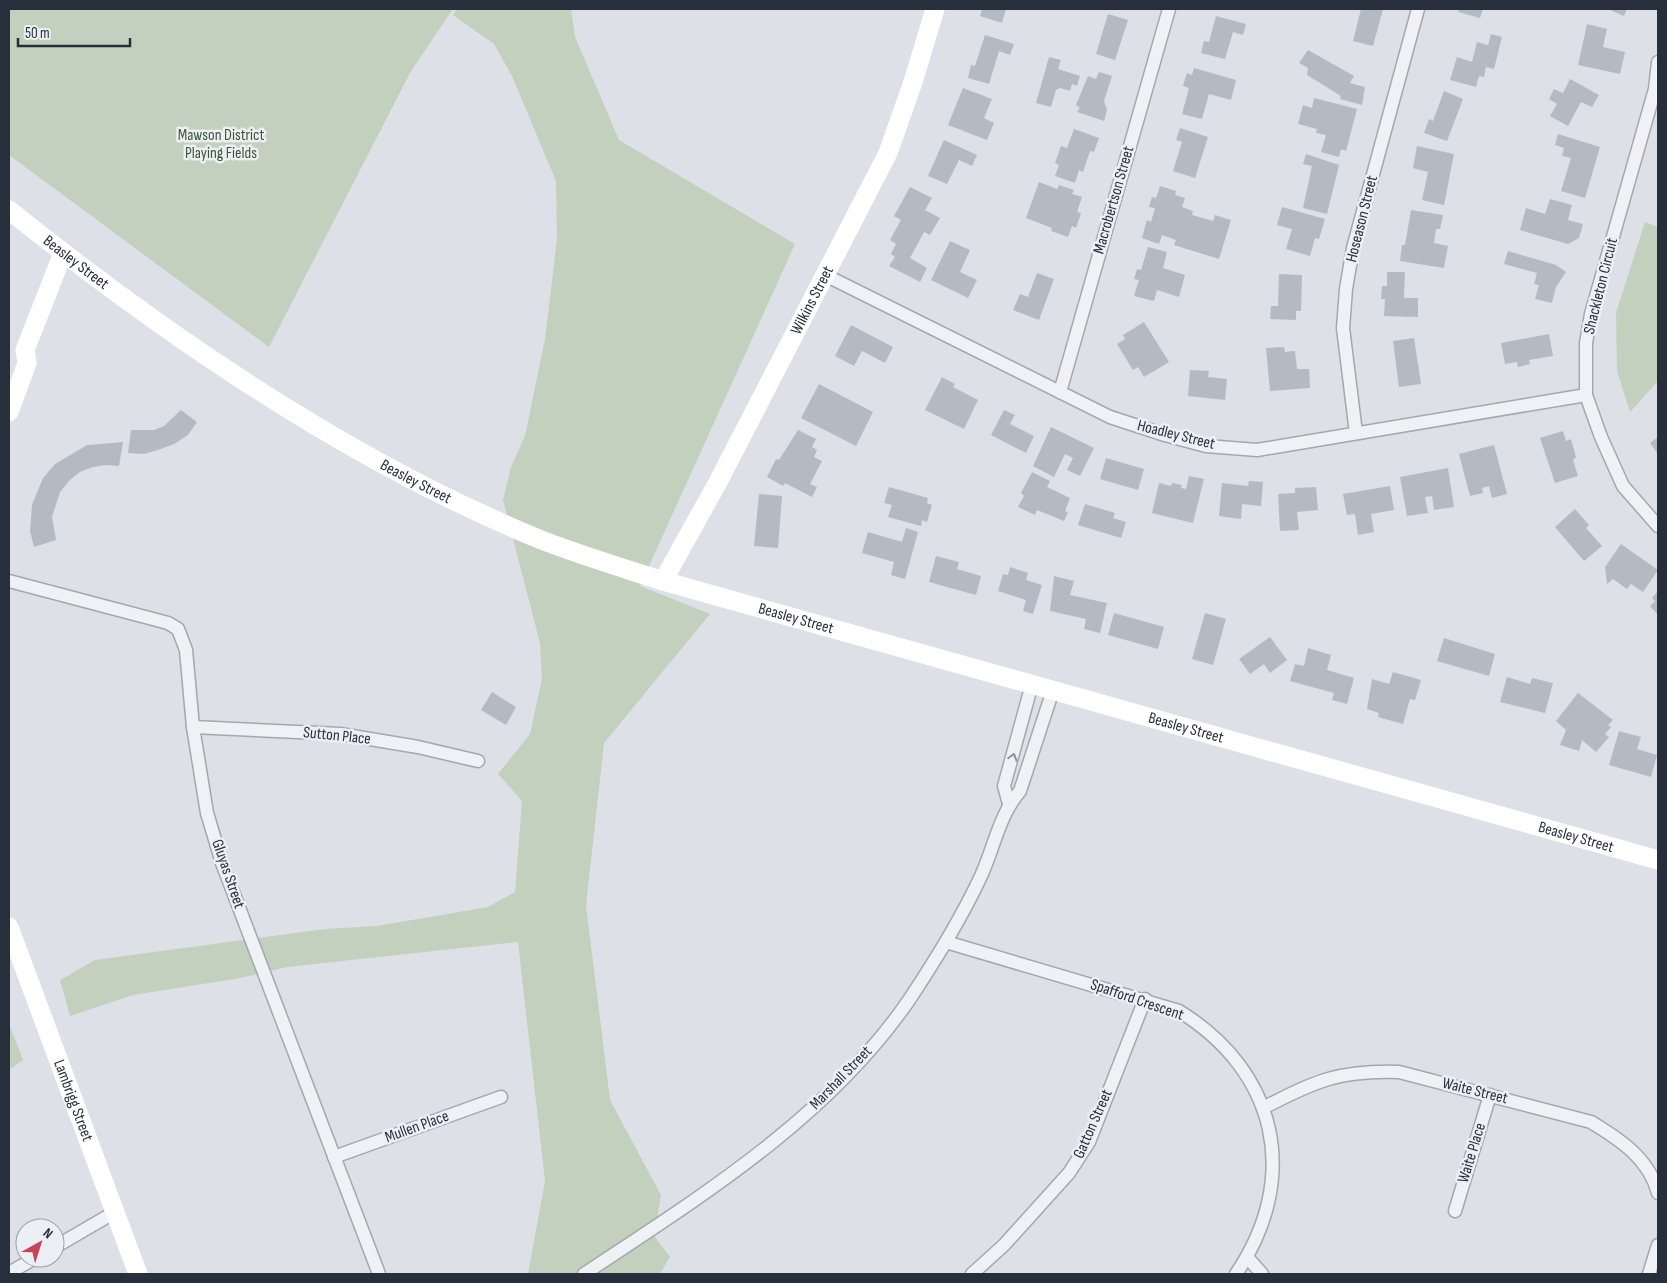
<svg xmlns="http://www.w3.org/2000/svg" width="1667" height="1283" viewBox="0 0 1667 1283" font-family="'Sofia Sans Condensed',sans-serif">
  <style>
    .park { fill: #c3d0be }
    .building { fill: #b4bac3 }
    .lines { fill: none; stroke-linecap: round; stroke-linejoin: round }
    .street-casing { stroke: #a3a7b0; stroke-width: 15 }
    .street { stroke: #eff1f5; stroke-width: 12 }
    .secondary { stroke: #fff; stroke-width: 19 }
    .oneway { stroke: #8b9098 }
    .labels { text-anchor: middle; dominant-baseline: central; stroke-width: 5; stroke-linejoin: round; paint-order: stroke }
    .park-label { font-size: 16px; fill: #3b5735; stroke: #eceff4 }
    .street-label { font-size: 16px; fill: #272f3c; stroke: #eceff4 }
  </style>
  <rect width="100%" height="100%" fill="#dde0e6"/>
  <g class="park">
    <polygon points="9,9 453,9 411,71 269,347 9,155"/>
    <polygon points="457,9 571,9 575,37 619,140 795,244 640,586 710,614 604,743 586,905 610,1100 661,1195 654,1236 670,1257 660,1274 528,1274 545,1181 518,942 287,967 235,979 133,995 70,1016 60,980 95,960 325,929 377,926 488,907 515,892 522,801 498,774 530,734 542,679 540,643 503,500 511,467 525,436 545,339 557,239 556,181 512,76 494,44 453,15"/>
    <polygon points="1645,222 1658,227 1658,381 1630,412 1617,371 1616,313"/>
    <polygon points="9,1024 23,1060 9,1070"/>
  </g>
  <g class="building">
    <polygon points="982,9 1006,9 1002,23 980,16"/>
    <polygon points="1361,9 1383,9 1373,46 1353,41"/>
    <polygon points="1459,9 1483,9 1480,18 1458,12"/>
    <polygon points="1608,9 1627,9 1624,16"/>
    <polygon points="1108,14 1128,20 1115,60 1096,54"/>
    <polygon points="1216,16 1246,24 1243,35 1233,32 1225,59 1201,53 1204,41 1209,42"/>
    <polygon points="1587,24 1607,29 1603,47 1625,52 1620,74 1578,65"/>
    <polygon points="1491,34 1502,37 1494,69 1486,67 1484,77 1479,76 1476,87 1450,80 1457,57 1472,62 1477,42 1488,45"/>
    <polygon points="985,35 1014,44 1010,55 999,51 989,84 968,78 971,65 975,66"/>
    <polygon points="1308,50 1354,76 1350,83 1365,87 1362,105 1340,99 1341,96 1307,75 1308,68 1299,63"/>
    <polygon points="1049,57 1061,60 1058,69 1080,76 1077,86 1072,84 1070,91 1060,88 1056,90 1051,107 1036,103"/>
    <polygon points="1194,68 1236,80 1231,100 1209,94 1202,119 1182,114 1189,88 1183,86 1187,73 1192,75"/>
    <polygon points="1099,72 1112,76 1104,101 1107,110 1104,121 1077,112 1080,108 1076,105 1088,76 1096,79"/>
    <polygon points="1570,79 1599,95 1592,107 1581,102 1568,126 1550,116 1557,104 1549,99 1554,89 1563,93"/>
    <polygon points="963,88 992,99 984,118 994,123 987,140 948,125"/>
    <polygon points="1444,91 1463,99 1447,141 1424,133 1429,119 1433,121"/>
    <polygon points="1314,98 1357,109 1346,151 1341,149 1339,157 1321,152 1326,135 1316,133 1317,129 1298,124 1303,105 1312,108"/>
    <polygon points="1180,128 1208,137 1195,178 1173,171 1182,142 1176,140"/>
    <polygon points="1074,129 1099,138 1094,152 1090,151 1083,172 1079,170 1075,183 1055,176 1059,165 1055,163 1061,146 1067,148"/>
    <polygon points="1558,134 1600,147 1585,198 1561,191 1571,158 1562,156 1564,148 1555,145"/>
    <polygon points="944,140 977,155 972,166 959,160 947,184 928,176"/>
    <polygon points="1417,146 1454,154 1444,205 1422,200 1428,172 1413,168"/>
    <polygon points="1306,154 1339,165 1327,214 1303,208 1312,166 1303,164"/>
    <polygon points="1039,182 1057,189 1059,185 1074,190 1072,194 1082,197 1077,212 1081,213 1076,228 1072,226 1068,237 1051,231 1052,228 1026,218"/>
    <polygon points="1160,186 1176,191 1175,195 1185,198 1182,207 1193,211 1192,215 1213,221 1215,215 1231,220 1219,259 1174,245 1176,240 1162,235 1159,244 1142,238 1147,220 1151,222 1155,208 1149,207 1152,197 1156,198"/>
    <polygon points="910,187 932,198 925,210 940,218 930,235 924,232 910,258 927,268 920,282 889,266 895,257 891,254 896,244 890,240 901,220 894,216"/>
    <polygon points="1550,199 1572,205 1568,220 1583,224 1579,238 1568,244 1520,230 1526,208 1545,214"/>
    <polygon points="1282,207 1325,219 1319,239 1315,238 1310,256 1286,249 1292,229 1277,225"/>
    <polygon points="1411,210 1443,215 1440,229 1436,229 1434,243 1448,246 1444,268 1400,261 1402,245 1405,245"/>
    <polygon points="950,241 970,250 960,272 977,280 968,298 931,280"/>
    <polygon points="1148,247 1167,252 1163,268 1185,275 1179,297 1157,290 1154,301 1134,296 1139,280 1134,279 1137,269 1141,270"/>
    <polygon points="1508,251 1556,265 1566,272 1556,287 1552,303 1535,299 1539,285 1534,284 1537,273 1504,264"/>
    <polygon points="1387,272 1405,272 1404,298 1418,298 1418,317 1384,316 1385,299 1381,299 1382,286 1387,286"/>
    <polygon points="1037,273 1054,279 1039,320 1013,310 1020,294 1028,297"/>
    <polygon points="1279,274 1302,275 1301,311 1296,311 1296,320 1270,319 1271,306 1278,306"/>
    <polygon points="1144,322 1169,362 1144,377 1138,367 1133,370 1117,344 1125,339 1123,335"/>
    <polygon points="851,325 893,347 885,363 862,351 854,366 835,356"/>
    <polygon points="1549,334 1553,356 1529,360 1530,364 1518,367 1517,362 1505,364 1501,343"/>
    <polygon points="1414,338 1421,384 1399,387 1393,341"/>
    <polygon points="1284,347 1285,352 1295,351 1297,369 1309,369 1310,388 1270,391 1266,348"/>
    <polygon points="1190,370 1209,371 1208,377 1227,379 1225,400 1188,396"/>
    <polygon points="942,377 955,384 953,387 978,400 964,429 925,410"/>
    <polygon points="819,384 873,412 856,446 801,418"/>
    <polygon points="181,410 197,422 188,435 174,444 158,450 144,454 128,453 131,430 154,430 164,426"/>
    <polygon points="1004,410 1015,415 1010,424 1034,436 1026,453 991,435"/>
    <polygon points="1051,427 1094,448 1080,476 1067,470 1073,458 1065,454 1054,477 1033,466"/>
    <polygon points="798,430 816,439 812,447 817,450 814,457 822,461 810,484 817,487 812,497 785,483 783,486 767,477 776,459 779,460"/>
    <polygon points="1563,431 1566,441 1571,439 1576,457 1573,460 1578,476 1555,483 1540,438"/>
    <polygon points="1658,437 1658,454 1650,443"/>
    <polygon points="123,442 119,466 106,465 93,467 80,472 71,479 60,492 52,517 56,540 34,547 30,531 32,505 43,478 55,464 87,445"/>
    <polygon points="1494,445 1507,494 1492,498 1489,486 1482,488 1483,493 1470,496 1459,454"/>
    <polygon points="1106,458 1144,469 1138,490 1100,479"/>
    <polygon points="1448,468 1454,507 1434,510 1432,496 1425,497 1428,513 1407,516 1400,477"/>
    <polygon points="1032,472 1050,481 1047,487 1070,498 1065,511 1068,512 1064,521 1037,510 1035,515 1018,507 1024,496 1021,493"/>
    <polygon points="1189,476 1204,479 1193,523 1152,513 1159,483 1171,486 1172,483 1182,485 1181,488 1186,489"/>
    <polygon points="1249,481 1263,482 1261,506 1242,504 1241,519 1219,516 1222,483 1248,486"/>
    <polygon points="1390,486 1394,510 1371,514 1374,532 1358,535 1355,514 1347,515 1343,494"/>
    <polygon points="889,487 928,498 927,503 932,505 927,522 922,520 921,526 888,517 892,505 884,503"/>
    <polygon points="1316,487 1318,510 1297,512 1299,530 1280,531 1278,494 1295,493 1295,488"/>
    <polygon points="759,494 782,496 778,548 754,546"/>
    <polygon points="1085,504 1115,513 1113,518 1126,522 1121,538 1078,525"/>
    <polygon points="1575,509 1589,525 1586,528 1602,546 1584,561 1555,527"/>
    <polygon points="906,528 918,532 905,579 891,575 894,562 862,553 868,532 902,542"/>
    <polygon points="1621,544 1658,570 1643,592 1631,584 1627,589 1613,579 1607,584 1605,567"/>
    <polygon points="936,556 959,562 957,569 981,576 976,595 929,582"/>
    <polygon points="1010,567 1028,573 1026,580 1042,585 1033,614 1023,611 1026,600 998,591 1003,574 1008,575"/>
    <polygon points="1054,576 1074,581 1070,595 1107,603 1100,633 1084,629 1086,619 1050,611"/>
    <polygon points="1658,591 1658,615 1650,606 1655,601 1652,598"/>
    <polygon points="1114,613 1164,627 1158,649 1108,635"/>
    <polygon points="1205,613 1226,619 1213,665 1192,659"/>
    <polygon points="1270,637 1287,660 1270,673 1264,664 1250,674 1239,659"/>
    <polygon points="1444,638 1495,654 1489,676 1437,661"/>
    <polygon points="1308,648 1331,655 1327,670 1354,678 1347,704 1332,700 1334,693 1290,681 1295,664 1304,666"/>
    <polygon points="1393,672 1421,680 1415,700 1410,699 1403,724 1378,717 1379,713 1367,709 1372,679 1389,684"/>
    <polygon points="1507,677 1530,684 1532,678 1553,683 1545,713 1500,702"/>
    <polygon points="492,692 516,707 506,725 481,710"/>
    <polygon points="1578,693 1613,720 1608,725 1611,727 1605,734 1609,737 1596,752 1582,740 1579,751 1560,745 1566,730 1556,721"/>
    <polygon points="1619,731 1641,737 1637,749 1657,755 1651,777 1609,765"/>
  </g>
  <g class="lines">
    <defs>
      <g id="street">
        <polyline points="1658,62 1655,89 1591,314 1586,343 1586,395 1601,437 1623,486 1658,526"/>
        <polyline points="825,275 1110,417 1165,435 1206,446 1257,450 1586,395"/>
        <polyline points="1060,392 1169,9"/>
        <polyline points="1356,433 1343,328 1346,289 1353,248 1418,9"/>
        <polyline points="9,581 168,623 178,629 186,650 193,727 207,813 222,863 379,1274"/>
        <polyline points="193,727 340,734 418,747 478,761"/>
        <polyline points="1009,804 1004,786 1032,684"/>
        <path d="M946 942 1179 1011C1278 1072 1301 1178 1236 1274"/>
        <path d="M1263 1108C1315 1081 1339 1070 1399 1072L1591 1122C1619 1139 1649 1158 1658 1193"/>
        <polyline points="334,1157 501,1097"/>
        <polyline points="1455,1211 1490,1095"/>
        <polyline points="55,1247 115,1212"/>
        <polyline points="1247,1257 1262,1274"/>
        <polyline points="9,1273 35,1258"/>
        <path d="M584 1274C700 1197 828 1118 909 1000 935 961 961 919 981 876 994 848 999 815 1020 791L1053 690"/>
        <polyline points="972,1274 1004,1245 1069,1173 1089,1142 1145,999"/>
        <polyline points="1649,1274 1658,1245"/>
      </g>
    </defs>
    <use href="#street" class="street-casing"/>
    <use href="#street" class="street"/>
    <g class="secondary">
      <path id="s1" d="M9 210C170 339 352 463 544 541 583 556 623 568 663 581L1658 860"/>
      <polyline points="9,412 27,363 25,350 63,253"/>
      <path id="s2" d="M663 581 718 482 888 153 913 82 935 9"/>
      <path id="s3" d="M9 927 138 1274"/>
    </g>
  </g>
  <defs><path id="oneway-chevron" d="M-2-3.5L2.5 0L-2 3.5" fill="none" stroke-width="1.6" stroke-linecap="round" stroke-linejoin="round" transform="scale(1.25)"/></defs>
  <use class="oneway" href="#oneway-chevron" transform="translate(1013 757) rotate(-74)"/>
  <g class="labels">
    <g class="park-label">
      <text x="221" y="135">Mawson District<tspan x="221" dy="18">Playing Fields</tspan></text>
    </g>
    <g class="street-label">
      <text transform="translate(1114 200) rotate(-74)">Macrobertson Street</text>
      <text transform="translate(1362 219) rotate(-76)">Hoseason Street</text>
      <text stroke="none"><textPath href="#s1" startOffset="85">Beasley Street</textPath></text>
      <text transform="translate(1601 286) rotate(-76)">Shackleton Circuit</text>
      <text stroke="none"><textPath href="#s2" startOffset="318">Wilkins Street</textPath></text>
      <text transform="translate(1176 435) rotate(14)">Hoadley Street</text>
      <text stroke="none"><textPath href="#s1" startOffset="490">Beasley Street</textPath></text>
      <text stroke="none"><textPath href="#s1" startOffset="895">Beasley Street</textPath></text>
      <text stroke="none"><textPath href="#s1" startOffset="1300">Beasley Street</textPath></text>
      <text transform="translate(337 736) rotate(6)">Sutton Place</text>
      <text stroke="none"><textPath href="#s1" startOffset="1705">Beasley Street</textPath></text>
      <text transform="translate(228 874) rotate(71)">Gluyas Street</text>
      <text transform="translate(1137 1000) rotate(19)">Spafford Crescent</text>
      <text transform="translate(841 1078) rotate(-46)">Marshall Street</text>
      <text transform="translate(1475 1091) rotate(14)">Waite Street</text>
      <text stroke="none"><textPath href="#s3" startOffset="185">Lambrigg Street</textPath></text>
      <text transform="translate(1093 1124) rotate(-66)">Gatton Street</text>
      <text transform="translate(417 1127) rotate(-20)">Mullen Place</text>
      <text transform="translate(1472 1153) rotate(-73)">Waite Place</text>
    </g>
  </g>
  <rect width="1667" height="1283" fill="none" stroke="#272f3c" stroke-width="20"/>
  <g transform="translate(40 1243) rotate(39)"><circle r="24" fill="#eceff4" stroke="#9da2aa"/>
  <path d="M0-4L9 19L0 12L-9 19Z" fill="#c94459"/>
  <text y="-8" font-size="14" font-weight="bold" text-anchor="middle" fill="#272f3c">N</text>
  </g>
  <path d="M18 38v8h112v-8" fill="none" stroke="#272f3c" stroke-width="2.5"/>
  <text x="25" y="38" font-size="15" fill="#272f3c" stroke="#eceff4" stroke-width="4" paint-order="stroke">50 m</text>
</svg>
